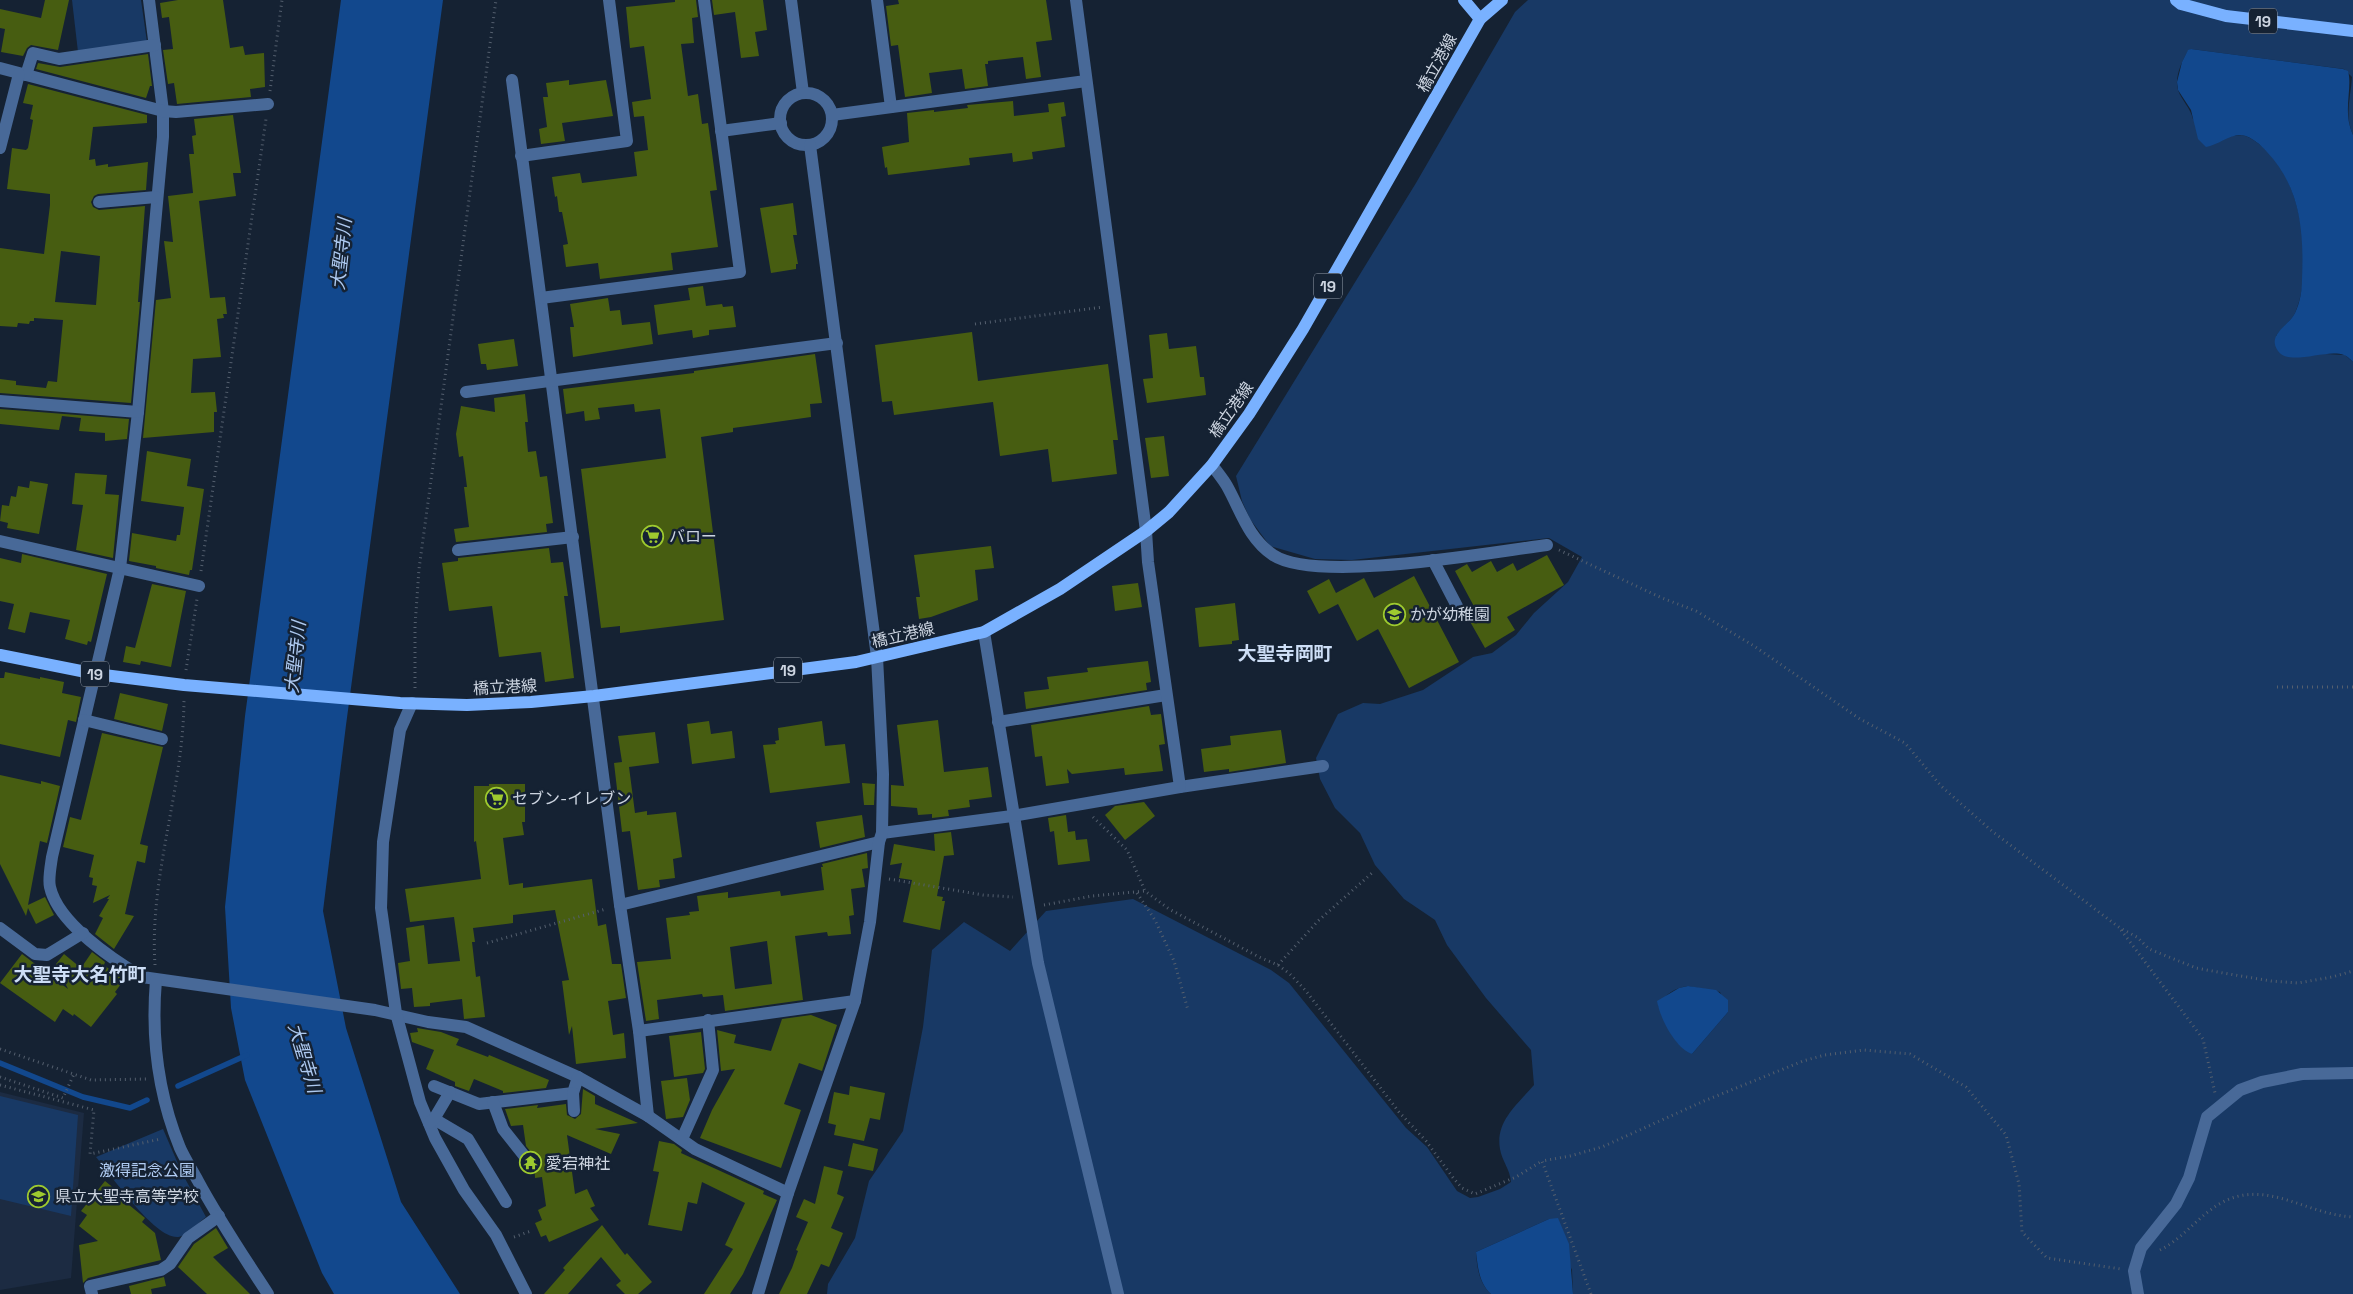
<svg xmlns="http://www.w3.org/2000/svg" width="2353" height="1294" viewBox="0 0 2353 1294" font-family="'Space Grotesk','Noto Sans JP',sans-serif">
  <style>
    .built { fill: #1c2b42 }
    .green { fill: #183965; fill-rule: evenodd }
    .water { fill: #12488d }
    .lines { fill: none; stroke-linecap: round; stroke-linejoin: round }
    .stream { stroke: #12488d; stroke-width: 5.5 }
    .building { fill: #475d11; fill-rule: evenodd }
    .path { stroke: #545f6e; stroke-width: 3; stroke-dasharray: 1 4; stroke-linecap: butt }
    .minor { stroke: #486998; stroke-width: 12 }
    .major { stroke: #79b1ff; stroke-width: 12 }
    .labels { text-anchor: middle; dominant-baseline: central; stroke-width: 5; stroke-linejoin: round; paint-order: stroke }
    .shield { fill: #152233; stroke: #969fad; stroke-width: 1 }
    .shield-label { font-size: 15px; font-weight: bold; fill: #cdd5e1 }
    .street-label { font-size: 16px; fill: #cdd5e1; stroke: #152233 }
    .poi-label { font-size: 16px; fill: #cdd5e1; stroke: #152233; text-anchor: start }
    .park-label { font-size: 16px; fill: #b0ccf3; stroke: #152233 }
    .water-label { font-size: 18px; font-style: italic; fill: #adc9f0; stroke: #152233 }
    .quarter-label { font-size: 19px; font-weight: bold; fill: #cddef6; stroke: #152233 }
  </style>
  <rect width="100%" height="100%" fill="#152233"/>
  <polygon class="built" points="0,1092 84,1113 71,1278 0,1290"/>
  <g class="green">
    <polygon points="72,0 141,0 147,42 78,52"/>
    <path d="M1528 0H2353V135C2344 116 2351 96 2352 77L2344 69 2191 49 2188 51C2182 61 2174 78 2178 90 2182 101 2190 107 2193 119 2205 124 2218 131 2231 135 2235 137 2238 135 2242 135 2248 136 2255 141 2259 144 2302 174 2315 267 2295 313 2292 321 2281 328 2276 336L2326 354 2345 355 2353 362V1294H1573L1572 1270 1549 1219 1476 1252C1477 1268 1479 1283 1491 1294H827L828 1284 855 1238 869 1181 903 1131 923 1027 932 950 964 922 1010 951 1046 911 1133 899 1271 970 1289 983 1406 1128 1427 1147 1457 1191 1470 1198 1478 1197 1500 1189 1511 1182C1510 1169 1502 1161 1500 1149 1495 1121 1518 1104 1534 1085L1531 1050 1486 998 1447 945 1435 920 1404 899 1375 865 1360 833 1335 808 1320 779 1316 758 1338 714 1363 703 1380 704 1423 690 1473 657 1492 653 1516 635 1534 613 1568 582 1582 557 1549 538 1352 560 1315 559 1270 546 1250 519 1242 501 1236 476 1416 183 1515 12ZM1688 986 1720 992 1728 1012 1692 1054 1677 1042 1658 1005C1666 994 1674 988 1688 986Z"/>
    <polygon points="0,1096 78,1115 71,1216 0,1199"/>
    <path d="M163 1129 182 1173 206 1217C199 1222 187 1236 178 1237 155 1239 111 1175 96 1157Z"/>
  </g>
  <g class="water">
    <polygon points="341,0 443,0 346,725 323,911 346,1028 401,1202 460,1294 334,1294 322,1273 245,1080 231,1008 225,907 245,716"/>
    <path d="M2191 49 2343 69 2348 71C2353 88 2342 111 2353 135V362C2350 359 2347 356 2344 355 2327 348 2289 367 2278 351 2266 334 2290 325 2295 313 2300 303 2302 290 2302 280 2304 233 2301 188 2267 152 2261 145 2252 137 2242 135 2230 134 2218 145 2206 147L2198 139 2191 110 2178 90 2177 82 2182 62 2188 50Z"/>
    <path d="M1688 986 1716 990 1728 1000V1012L1692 1054C1675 1048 1660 1018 1657 1001L1679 988Z"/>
    <path d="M1558 1218 1569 1244 1573 1294H1491C1479 1283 1478 1268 1476 1252L1549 1219Z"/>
  </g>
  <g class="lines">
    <g class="stream">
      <polyline points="0,1063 83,1097 130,1108 147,1100"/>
      <polyline points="178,1086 247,1055"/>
    </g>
  </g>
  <g class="building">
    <polygon points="45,0 69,0 58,50 31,45 27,48 23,56 1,52 5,29 0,28 0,9 41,18"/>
    <polygon points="178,0 223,0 230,48 243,46 245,55 264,53 265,87 250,89 251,97 177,104 174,83 168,84 163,50 173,49 169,17 162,18 160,3"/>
    <polygon points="675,0 696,0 698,17 692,18 694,43 681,44 688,96 698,94 702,124 708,123 717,190 710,191 718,247 671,253 673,270 600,279 598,263 566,267 563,245 568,244 562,212 559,212 557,196 555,197 552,177 580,173 582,183 637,176 634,152 648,150 644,116 634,117 632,102 651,99 644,46 630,48 626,7 675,2"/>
    <polygon points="712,0 763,0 767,30 755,32 759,56 741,58 735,12 714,15"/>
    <polygon points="898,0 1046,0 1052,40 1036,42 1041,77 1026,79 1023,57 988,61 988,64 985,64 988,86 965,89 962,69 929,73 932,93 905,97 898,45 891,46 886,6 899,4"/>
    <polygon points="148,54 152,86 150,86 146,98 36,69 38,63 60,67"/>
    <polygon points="569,80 569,85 606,80 613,116 562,123 565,141 541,144 539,129 547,127 543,97 548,97 546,83"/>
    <path d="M28 84 147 115V123L93 127 89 160 95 159 96 166 108 164V167L148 162 146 190 98 194 94 196 91 202 93 207 99 210 145 206 138 302H140L131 403 0 393V379L16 381V385L46 388 48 381 57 382 63 320 34 318V321H30L29 324 18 323 17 327 0 326V248L44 254 50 205V194L7 189 12 148 26 150 28 148 33 120 30 119 33 105 23 103ZM61 251 100 256 96 305 55 302Z"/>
    <polygon points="1013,101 1014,116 1049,112 1048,104 1064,102 1066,116 1061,117 1065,147 1032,152 1033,159 1013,162 1012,153 969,158 970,165 888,175 887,167 885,168 882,147 909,142 907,113 934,110 934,112 968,108 967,105"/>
    <polygon points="233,115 241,173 233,173 236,196 199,201 210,298 225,297 227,314 223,314 224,318 217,319 221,357 193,359 191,393 215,392 217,412 214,412 214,432 143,438 156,300 171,298 164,241 173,242 168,196 193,193 189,154 194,154 192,136 196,135 194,119"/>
    <polygon points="793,203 797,235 793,235 798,264 796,264 796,269 771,273 760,208"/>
    <polygon points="703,286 706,306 722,304 723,307 733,306 736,327 709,330 709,335 693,338 692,330 658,335 654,305 690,300 688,288"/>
    <polygon points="608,298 610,311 620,310 622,325 650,322 653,344 573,357 570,327 574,327 570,304"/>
    <polygon points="972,332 978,381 1108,364 1118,440 1113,440 1117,474 1052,482 1048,449 1000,456 993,402 894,415 892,401 882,402 875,345"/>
    <polygon points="1167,333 1169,349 1196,346 1200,377 1204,377 1206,395 1147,403 1143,379 1153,378 1149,335"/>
    <polygon points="514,339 518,366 487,370 486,364 481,364 478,344"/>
    <polygon points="815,354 822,403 810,404 811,417 733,428 733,432 701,437 724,620 620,633 620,626 601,628 581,469 666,458 660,409 635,412 634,404 598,408 600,419 585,421 584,411 566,414 563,389 694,373 694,371"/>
    <polygon points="525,394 528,422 525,422 528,452 536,451 540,477 547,476 553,523 546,524 547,532 456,542 454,529 469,527 464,487 467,487 463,456 459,457 456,434 461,406 495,412 494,398"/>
    <polygon points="0,409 129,419 127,439 105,441 105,433 79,431 81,418 62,416 59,430 0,424"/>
    <polygon points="1164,436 1169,476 1151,478 1145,438"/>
    <polygon points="147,451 191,459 187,486 204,489 192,570 190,570 189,575 156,568 156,566 129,561 132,533 176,541 177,535 180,535 184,507 141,501"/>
    <polygon points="75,473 107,475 105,494 119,495 113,558 76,550 83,505 72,504"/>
    <polygon points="30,481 48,484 39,534 7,528 8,523 0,521 2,505 9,506 11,496 16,497 18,486 29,488"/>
    <polygon points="991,546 994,568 975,570 978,600 931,617 919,619 916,597 920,597 914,555"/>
    <polygon points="549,548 551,563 563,562 568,596 564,596 574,678 545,682 541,652 499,657 492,606 449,611 442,563 458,561 458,558"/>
    <polygon points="22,554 107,574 91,642 88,641 87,645 65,639 70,620 30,612 25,633 8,629 14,604 0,601 0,558 21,563"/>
    <polygon points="1547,555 1564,585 1507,617 1515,630 1485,648 1468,618 1477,612 1455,571 1467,564 1472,572 1491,561 1497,572 1513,563 1517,571"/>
    <polygon points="1414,576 1459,662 1409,688 1378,629 1357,641 1338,604 1319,614 1307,591 1329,579 1336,593 1364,578 1374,598"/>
    <polygon points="1138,583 1142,607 1115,611 1112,586"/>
    <polygon points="152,584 186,591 171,667 141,661 140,665 123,662 126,646 135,648"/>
    <polygon points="1235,603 1239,640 1232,641 1232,644 1199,647 1195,608"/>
    <polygon points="1148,661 1151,682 1146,683 1147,690 1026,709 1024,692 1049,689 1047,677 1088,672 1087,668"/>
    <polygon points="5,672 40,679 40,677 64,682 62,693 81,697 76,722 68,720 60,757 0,744 0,678 4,678"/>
    <polygon points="120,693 168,704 162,731 114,719"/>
    <polygon points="1149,706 1151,715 1161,714 1165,744 1159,745 1163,771 1125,775 1124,768 1072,774 1067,769 1069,783 1046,786 1042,756 1035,757 1031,725"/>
    <polygon points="938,720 944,772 988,767 992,797 969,800 970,807 948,810 949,816 932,818 932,814 918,815 917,808 891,806 891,785 904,786 897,725"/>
    <polygon points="709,721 711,734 732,731 735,758 692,764 687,724"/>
    <polygon points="822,721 825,746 845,744 850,783 770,793 763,745 776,744 775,741 779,740 778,728"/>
    <polygon points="1281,730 1286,763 1229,772 1229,769 1204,772 1201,749 1231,745 1230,736"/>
    <polygon points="655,732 659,763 629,767 635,813 647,811 647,815 676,812 682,857 673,859 675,878 659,880 660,887 638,890 630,831 622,832 614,763 622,762 618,736"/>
    <polygon points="102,733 163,747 140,844 148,846 145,863 137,861 125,914 134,916 114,949 95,934 103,918 99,916 109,899 107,899 110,895 93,903 97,886 92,885 93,878 89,877 94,855 63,847 70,817 81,820"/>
    <polygon points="0,775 41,784 41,781 60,786 47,843 40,841 28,905 45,897 54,915 36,924 28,908 26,916 0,864"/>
    <polygon points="862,783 875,784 874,805 864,805"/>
    <polygon points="489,784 525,784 525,822 522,822 524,835 503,838 509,885 523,883 523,888 592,879 598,926 606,924 612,964 621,964 626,998 608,1001 613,1035 624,1033 626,1058 576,1064 572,1026 569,1035 562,981 569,980 555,910 513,915 513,923 473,928 475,942 472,942 476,977 480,976 485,1017 464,1019 462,999 430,1003 430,1006 414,1007 412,988 401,989 398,963 410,961 406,928 424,925 428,964 460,961 454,917 410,922 405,889 481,879 476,841 474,842 474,786 489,786"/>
    <polygon points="1144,802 1155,816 1125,840 1105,815 1115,806"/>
    <polygon points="862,815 865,837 820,848 816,822"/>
    <polygon points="1066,815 1068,832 1075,831 1076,840 1087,839 1090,861 1058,865 1054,831 1050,832 1048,818"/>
    <polygon points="951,832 954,855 944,856 937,896 943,897 942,901 945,901 940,930 903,922 912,880 899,878 902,863 890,865 894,844 935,851 934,834"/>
    <path d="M867 853 868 868 862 869 865 887 851 889 854 915 849 916 851 934 828 936 827 932 795 936 803 1000 725 1011 723 995 703 997 702 994 657 1000 659 1019 646 1021 637 962 671 959 666 918 690 915 689 912 699 911 697 896 728 892V898L780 891 781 896 824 890 821 867H823L822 864ZM767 941 772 984 735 989 730 947Z"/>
    <polygon points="92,952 105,962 104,965 124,980 115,992 117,994 91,1027 74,1014 73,1016 63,1009 55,1022 0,983 22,954 68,989 56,964 64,954 81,968"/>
    <polygon points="811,1015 837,1025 822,1071 799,1063 784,1104 801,1110 781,1168 700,1138 712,1110 735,1069 721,1071 717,1030 736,1035 734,1043 771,1051 782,1019"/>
    <polygon points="417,1028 441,1032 459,1039 456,1045 488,1057 489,1055 549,1080 546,1088 503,1093 503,1091 474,1079 469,1091 455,1086 455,1082 426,1069 434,1050 412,1042 410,1033 418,1032"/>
    <polygon points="701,1032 705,1069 703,1073 674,1077 669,1036"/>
    <polygon points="687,1078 690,1100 683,1117 666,1119 661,1081"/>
    <polygon points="850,1086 885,1093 880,1120 870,1118 864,1141 834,1135 836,1125 828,1123 834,1092 849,1095"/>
    <polygon points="583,1089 595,1096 595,1104 638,1123 595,1129 620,1134 611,1154 567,1135 575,1194 587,1189 595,1206 590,1208 599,1220 549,1242 546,1235 541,1237 535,1223 542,1220 538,1210 546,1206 542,1177 535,1178 534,1156 526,1146 523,1125 511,1126 505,1109 538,1105 537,1108 566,1104 567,1115 575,1119 581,1114"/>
    <polygon points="659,1141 674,1144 682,1150 681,1153 764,1191 763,1194 777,1200 743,1274 730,1294 704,1294 733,1249 725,1245 745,1203 702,1182 697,1204 688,1202 682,1231 648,1225 659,1172 653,1171"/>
    <polygon points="853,1143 878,1149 873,1171 848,1166"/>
    <polygon points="824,1166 843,1171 837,1194 844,1197 831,1228 843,1233 829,1267 821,1264 807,1294 779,1294 792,1268 798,1251 796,1250 808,1222 796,1217 804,1199 815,1204"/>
    <polygon points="105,1181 126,1198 123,1200 145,1218 142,1222 155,1233 161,1260 88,1278 83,1283 79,1245 98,1241 79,1226 87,1215 81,1211"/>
    <polygon points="602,1225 625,1255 627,1253 652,1282 638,1294 625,1294 616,1285 621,1281 601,1257 568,1294 544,1294 565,1270 563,1268"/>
    <polygon points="216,1228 228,1248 213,1257 250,1294 207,1294 178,1267 194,1244"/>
    <polygon points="164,1277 166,1286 151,1289 152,1294 131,1294 129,1286"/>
  </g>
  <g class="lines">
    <g class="path">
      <polyline points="270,91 282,0"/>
      <polyline points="975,324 1103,307"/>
      <polyline points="1559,550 1662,598 1696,611 1754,646 1860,719 1905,743 1941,786 1993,832 2120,928 2137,937 2149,949 2196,968 2223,973 2271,981 2298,983 2332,977 2353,971"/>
      <polyline points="201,571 266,119"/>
      <polyline points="186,670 197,599"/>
      <polyline points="2277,687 2353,687"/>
      <polyline points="415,688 415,626 419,569 496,0"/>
      <polyline points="1093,817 1127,850 1145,891 1169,909 1259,957 1278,965 1290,974 1306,991 1399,1112 1426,1141 1454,1179 1462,1188 1475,1194 1516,1177 1542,1161"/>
      <polyline points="889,879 983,895 1013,897"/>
      <polyline points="1137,893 1155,920 1174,961 1188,1010"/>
      <polyline points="1044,905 1092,896 1145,891"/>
      <polyline points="2121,930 2203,1039 2215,1093"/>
      <polyline points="487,943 606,909"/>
      <path d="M155 965C149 875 184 788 184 698"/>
      <polyline points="1278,965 1318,921 1372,873"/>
      <polyline points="0,1049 91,1080 147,1079"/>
      <polyline points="0,1077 63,1098 74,1074"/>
      <polyline points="0,1085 94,1110 90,1154 161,1139"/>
      <polyline points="514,1237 531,1231"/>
      <path d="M2160 1250C2184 1238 2198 1216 2221 1203 2266 1178 2307 1215 2353 1217"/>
      <polyline points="1591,1294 1542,1161 1570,1156 1602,1147 1704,1101 1803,1061 1825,1055 1864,1050 1910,1054 1966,1087 2006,1135 2019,1184 2022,1232 2047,1258 2121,1269"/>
    </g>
    <g class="minor">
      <path d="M149 0 163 111V137L138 412 120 568 52 857C51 865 48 879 50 887 58 923 112 959 142 977L375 1010 428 1022 466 1027 578 1077 648 1116 695 1149 788 1193"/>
      <polyline points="791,0 803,93"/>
      <polyline points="877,0 891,107"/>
      <polyline points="0,68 163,111 176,112 268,104"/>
      <polyline points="26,75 33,53 59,59 155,45"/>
      <polyline points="512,80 620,905 639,1031 648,1116"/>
      <circle cx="806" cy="119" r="26"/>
      <polyline points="832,115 1086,81"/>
      <polyline points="721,131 781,123"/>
      <polyline points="0,148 19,74"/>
      <polyline points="521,156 627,141 609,0"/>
      <polyline points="99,202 156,197"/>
      <polyline points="541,298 740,272 704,0"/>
      <polyline points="466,392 837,343"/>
      <polyline points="0,401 138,412"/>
      <path d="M1212 465C1217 472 1223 479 1227 486 1241 511 1248 538 1273 555 1317 584 1491 552 1547 545"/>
      <polyline points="0,541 199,586"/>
      <polyline points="458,550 573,537"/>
      <polyline points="1433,560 1460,612"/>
      <polyline points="984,632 1038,963 1118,1294"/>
      <polyline points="412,703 400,730 383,842 381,908 396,1013 420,1102 435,1138 464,1190 496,1235 526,1294"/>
      <polyline points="84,720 162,739"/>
      <polyline points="998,722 1166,695"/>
      <polyline points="1180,787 1323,766"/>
      <polyline points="882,833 1012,816 1180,787 1148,562 1146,531 1076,0"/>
      <polyline points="620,905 879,842"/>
      <polyline points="0,928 35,954 47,955 83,933"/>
      <path d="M156 980C151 1038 158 1094 180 1148 185 1159 192 1170 198 1181 219 1220 244 1257 268 1294"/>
      <polyline points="639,1031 855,1001"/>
      <polyline points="434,1086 479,1104 573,1093 578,1077"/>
      <polyline points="573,1093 574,1111"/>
      <polyline points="493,1102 503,1129 526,1158"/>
      <polyline points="434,1119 468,1139 506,1202"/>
      <polyline points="429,1123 434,1119 450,1092"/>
      <polyline points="682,1139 713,1070 708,1020"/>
      <polyline points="92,1294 90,1286 161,1270 170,1264 188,1238 219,1216"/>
      <polyline points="758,1294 788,1193 855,1001 870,922 879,842 882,833 883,774 877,657 810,145"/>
      <polyline points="2138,1294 2134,1271 2141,1248 2176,1204 2189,1178 2207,1117 2240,1090 2262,1082 2302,1074 2353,1073"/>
    </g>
    <g class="major">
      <polyline points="1464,0 1480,19"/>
      <polyline points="2176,0 2181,4 2226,16 2353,31"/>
      <polyline points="0,655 96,674 184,685 400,703 467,705 531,702 594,696 856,662 984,632 1060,589 1146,531 1169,512 1212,465 1249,414 1303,329 1480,19 1502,0"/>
    </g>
  </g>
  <defs>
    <symbol id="supermarket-ring" viewBox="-11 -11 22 22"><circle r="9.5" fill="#152233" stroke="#9eca2f" stroke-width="1.5"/><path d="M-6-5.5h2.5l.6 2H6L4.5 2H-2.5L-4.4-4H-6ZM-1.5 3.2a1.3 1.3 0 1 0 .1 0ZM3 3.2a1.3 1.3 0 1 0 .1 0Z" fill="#9eca2f"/></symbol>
    <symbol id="school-ring" viewBox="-11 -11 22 22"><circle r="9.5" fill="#152233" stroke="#9eca2f" stroke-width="1.5"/><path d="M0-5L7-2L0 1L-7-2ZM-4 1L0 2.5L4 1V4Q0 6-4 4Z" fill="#9eca2f"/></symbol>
    <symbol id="temple-ring" viewBox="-11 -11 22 22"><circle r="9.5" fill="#152233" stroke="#9eca2f" stroke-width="1.5"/><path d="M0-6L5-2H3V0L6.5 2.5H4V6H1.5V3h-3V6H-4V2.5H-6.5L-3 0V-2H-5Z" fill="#9eca2f"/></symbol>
  </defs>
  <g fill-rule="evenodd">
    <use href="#supermarket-ring" x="640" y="524" width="25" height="25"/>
    <use href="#school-ring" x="1382" y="602" width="25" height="25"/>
    <use href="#supermarket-ring" x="484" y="786" width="25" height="25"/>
    <use href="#temple-ring" x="518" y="1150" width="25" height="25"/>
    <use href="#school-ring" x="26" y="1184" width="25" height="25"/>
  </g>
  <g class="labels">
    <g class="shield">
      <rect x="2249" y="8.5" width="28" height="25" rx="4"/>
      <rect x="1314" y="273.5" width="28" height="25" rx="4"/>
      <rect x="774" y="657.5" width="28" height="25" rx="4"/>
      <rect x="81" y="661.5" width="28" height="25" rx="4"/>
    </g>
    <g class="shield-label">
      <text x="2263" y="21">19</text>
      <text x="1328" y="286">19</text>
      <text x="788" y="670">19</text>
      <text x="95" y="674">19</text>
    </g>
    <g class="street-label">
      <text transform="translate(1437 63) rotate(-61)">橋立港線</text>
      <text transform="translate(1231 410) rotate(-55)">橋立港線</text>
      <text transform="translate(903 635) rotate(-13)">橋立港線</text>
      <text transform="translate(505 687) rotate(-3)">橋立港線</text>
    </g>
    <g class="poi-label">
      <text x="669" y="536">バロー</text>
      <text x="1410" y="614">かが幼稚園</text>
      <text x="512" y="798">セブン-イレブン</text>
      <text x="546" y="1163">愛宕神社</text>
      <text x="55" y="1196">県立大聖寺高等学校</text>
    </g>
    <g class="park-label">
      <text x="147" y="1170">激得記念公園</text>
    </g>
    <g class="water-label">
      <text transform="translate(341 254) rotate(-84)">大聖寺川</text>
      <text transform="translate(295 657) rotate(-84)">大聖寺川</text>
      <text transform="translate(305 1058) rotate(73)">大聖寺川</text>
    </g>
    <g class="quarter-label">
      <text x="1285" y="653">大聖寺岡町</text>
      <text x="80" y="974">大聖寺大名竹町</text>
    </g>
  </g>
</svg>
